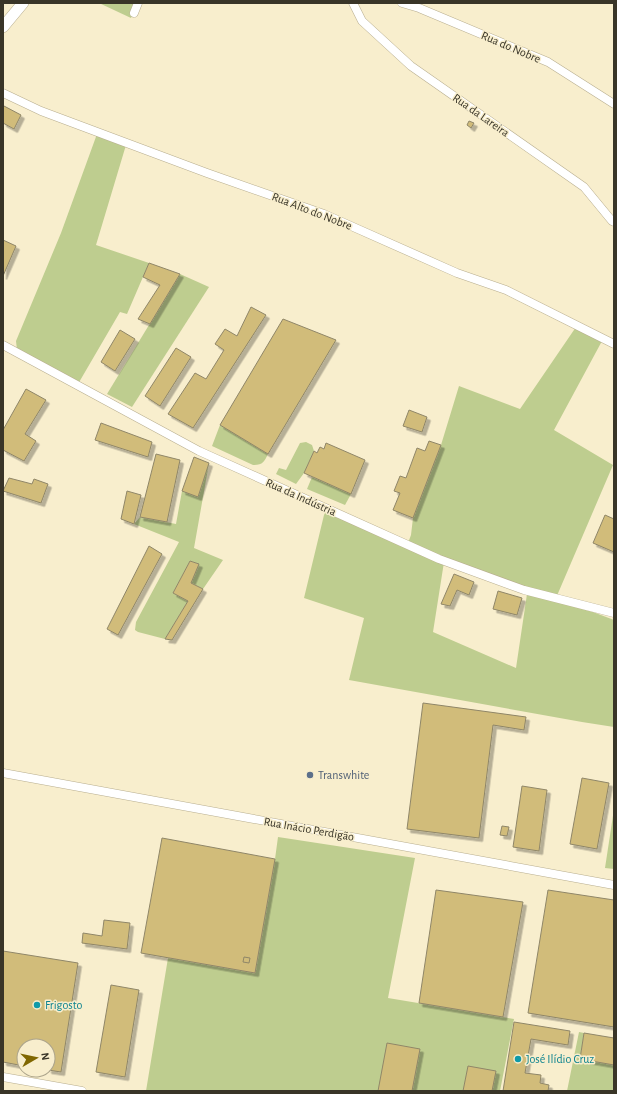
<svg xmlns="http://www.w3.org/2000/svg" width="617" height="1094" viewBox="0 0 617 1094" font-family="'Alegreya Sans',sans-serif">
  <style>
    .green { fill: #becd8f }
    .building { fill: #d1bc7a; stroke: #8f8668; filter: url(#shadow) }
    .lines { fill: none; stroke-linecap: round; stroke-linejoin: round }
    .minor-casing { stroke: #b8ae8f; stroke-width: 9 }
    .secondary-casing { stroke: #b8ae8f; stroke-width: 12 }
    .minor { stroke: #fff; stroke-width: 8 }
    .secondary { stroke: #fff; stroke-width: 11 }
    .service-dot { fill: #5c6f8a; stroke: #f8eecd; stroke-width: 1.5 }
    .culture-dot { fill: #0f9aa8; stroke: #f8eecd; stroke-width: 1.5 }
    .labels { text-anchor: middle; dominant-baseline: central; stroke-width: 3; stroke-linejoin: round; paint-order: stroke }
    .street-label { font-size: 12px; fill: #393528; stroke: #f8eecd }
    .service-label { font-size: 12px; fill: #4e5e75; stroke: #f8eecd; text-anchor: start }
    .culture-label { font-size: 12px; fill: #0d838f; stroke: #f8eecd; text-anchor: start }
  </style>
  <defs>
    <filter id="shadow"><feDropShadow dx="3.5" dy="3.5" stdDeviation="0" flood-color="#0004"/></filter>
  </defs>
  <rect width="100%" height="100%" fill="#f8eecd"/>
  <g class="green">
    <polygon points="99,3 137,3 131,18"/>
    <polygon points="97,134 126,145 96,245 149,263 127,314 120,312 78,384 17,350 16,341 61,233"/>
    <polygon points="180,274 209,287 132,407 107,394"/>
    <polygon points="576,327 602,341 554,430 613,465 556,598 524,589 408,543 411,535 413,518 441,445 459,386 520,409"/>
    <path d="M220 425 268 454C264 462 263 465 253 465L212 446Z"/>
    <polygon points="306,442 312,445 314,451 304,473 296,484 276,474 279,468 286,470 300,443"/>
    <polygon points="209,463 194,548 223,560 203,589 191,583 198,564 190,561 173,593 188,601 165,639 138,632 135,630 136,622 179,542 134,524 140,517 176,524 182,491 198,496"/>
    <polygon points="312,477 351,494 345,505 307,489"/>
    <polygon points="326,511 444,562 433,632 516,668 527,594 593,612 614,620 614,727 582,722 349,680 364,618 304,598 324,515"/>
    <polygon points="614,809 614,869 605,868"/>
    <polygon points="278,837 415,858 388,998 514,1019 500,1091 146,1091 168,958 255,973 275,859"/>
    <polygon points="579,1032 584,1033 580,1059 614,1065 614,1091 567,1091"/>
  </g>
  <g class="building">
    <polygon points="4,106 21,115 14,129 3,123 3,109"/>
    <polygon points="469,121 474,123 471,128 467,125"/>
    <polygon points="3,240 16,246 3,276"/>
    <polygon points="149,263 180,274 150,324 138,319 160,285 143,277"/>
    <polygon points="251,307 266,315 193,428 168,414 195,373 206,379 224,350 215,344 225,329 237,336"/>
    <polygon points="283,319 336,340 268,454 220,425"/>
    <polygon points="120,330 135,339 115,371 101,362"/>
    <polygon points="176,348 191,357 160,406 145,396"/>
    <polygon points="26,389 46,400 25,434 36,441 24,461 3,450 3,430"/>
    <polygon points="409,410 427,417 422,432 403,426"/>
    <polygon points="101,423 152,442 148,457 95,440"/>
    <polygon points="429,441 441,445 413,518 393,510 400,493 394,491 400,476 406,478 417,448 425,451"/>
    <polygon points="326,443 365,460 351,494 304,473 314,451 317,453 320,447 324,449"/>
    <polygon points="156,454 180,460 167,522 140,517"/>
    <polygon points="194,457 209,463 198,497 182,491"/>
    <polygon points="9,478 32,484 34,479 48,484 41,503 3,491"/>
    <polygon points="127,491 141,495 134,524 121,519"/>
    <polygon points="605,515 614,519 614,552 593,543"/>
    <polygon points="149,546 162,554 118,635 107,629 147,550"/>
    <polygon points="190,561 199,564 191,583 203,589 172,640 165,639 188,601 173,593"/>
    <polygon points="454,574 474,582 469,595 457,590 450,606 441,604"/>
    <polygon points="498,591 522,598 517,615 493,609"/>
    <polygon points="423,703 526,717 524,730 493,725 479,838 407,829"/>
    <polygon points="582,778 609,783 597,849 570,844"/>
    <polygon points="522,786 547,790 539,851 513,847"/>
    <polygon points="502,826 509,827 507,836 500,835"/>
    <polygon points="162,838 275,859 255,973 141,953"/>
    <polygon points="436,890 523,902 503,1017 419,1003"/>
    <polygon points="548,890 614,900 614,1027 528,1013"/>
    <polygon points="104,920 130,923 127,949 82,943 83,933 102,936"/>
    <polygon points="3,951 78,963 61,1072 48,1070 48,1046 24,1046 24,1066 3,1062"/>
    <polygon points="244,957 250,958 249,963 243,962"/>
    <polygon points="111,985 139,990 125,1077 96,1072"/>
    <polygon points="514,1022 570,1031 568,1045 531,1039 525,1073 541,1075 540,1083 549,1085 548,1091 503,1091"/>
    <polygon points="584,1033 614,1038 614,1065 580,1059"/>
    <polygon points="387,1043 420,1049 412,1091 378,1091"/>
    <polygon points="468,1066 496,1071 492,1091 463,1091"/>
  </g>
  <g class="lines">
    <defs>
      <g id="minor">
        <polyline points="353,3 362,21 411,66 584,187 612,221 614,222"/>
        <polyline points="402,3 419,8 548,62 614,104"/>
        <polyline points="134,13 138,3"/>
        <polyline points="3,93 41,111 207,173 324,214 457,273 506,290 614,344"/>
        <polyline points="3,345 199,451 439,559 524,590 614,613"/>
        <polyline points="3,773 614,885"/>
        <polyline points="3,1077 82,1091"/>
      </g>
      <polyline id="secondary" points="3,27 23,3"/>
    </defs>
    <use href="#minor" class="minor-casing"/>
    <use href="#secondary" class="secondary-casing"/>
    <use href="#minor" class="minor"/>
    <use href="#secondary" class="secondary"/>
  </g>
  <circle class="service-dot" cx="310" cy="775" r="4"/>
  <g class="culture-dot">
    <circle cx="37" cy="1005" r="4"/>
    <circle cx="518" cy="1059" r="4"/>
  </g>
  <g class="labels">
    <g class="street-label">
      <text transform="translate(511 47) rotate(23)">Rua do Nobre</text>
      <text transform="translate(481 115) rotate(35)">Rua da Lareira</text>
      <text transform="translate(312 211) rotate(21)">Rua Alto do Nobre</text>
      <text transform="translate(301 497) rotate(24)">Rua da Indústria</text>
      <text transform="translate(309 829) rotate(10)">Rua Inácio Perdigão</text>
    </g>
    <g class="service-label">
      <text x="318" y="775">Transwhite</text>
    </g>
    <g class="culture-label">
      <text x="45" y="1005">Frigosto</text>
      <text x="526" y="1059">José Ilídio Cruz</text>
    </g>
  </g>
  <rect width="617" height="1094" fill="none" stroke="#393528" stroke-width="8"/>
  <g transform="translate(36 1058) rotate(81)"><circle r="19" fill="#f8eecd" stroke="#aca48b"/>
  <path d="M0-3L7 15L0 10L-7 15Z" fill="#806700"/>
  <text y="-6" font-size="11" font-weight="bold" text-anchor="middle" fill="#393528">N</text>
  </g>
</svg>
